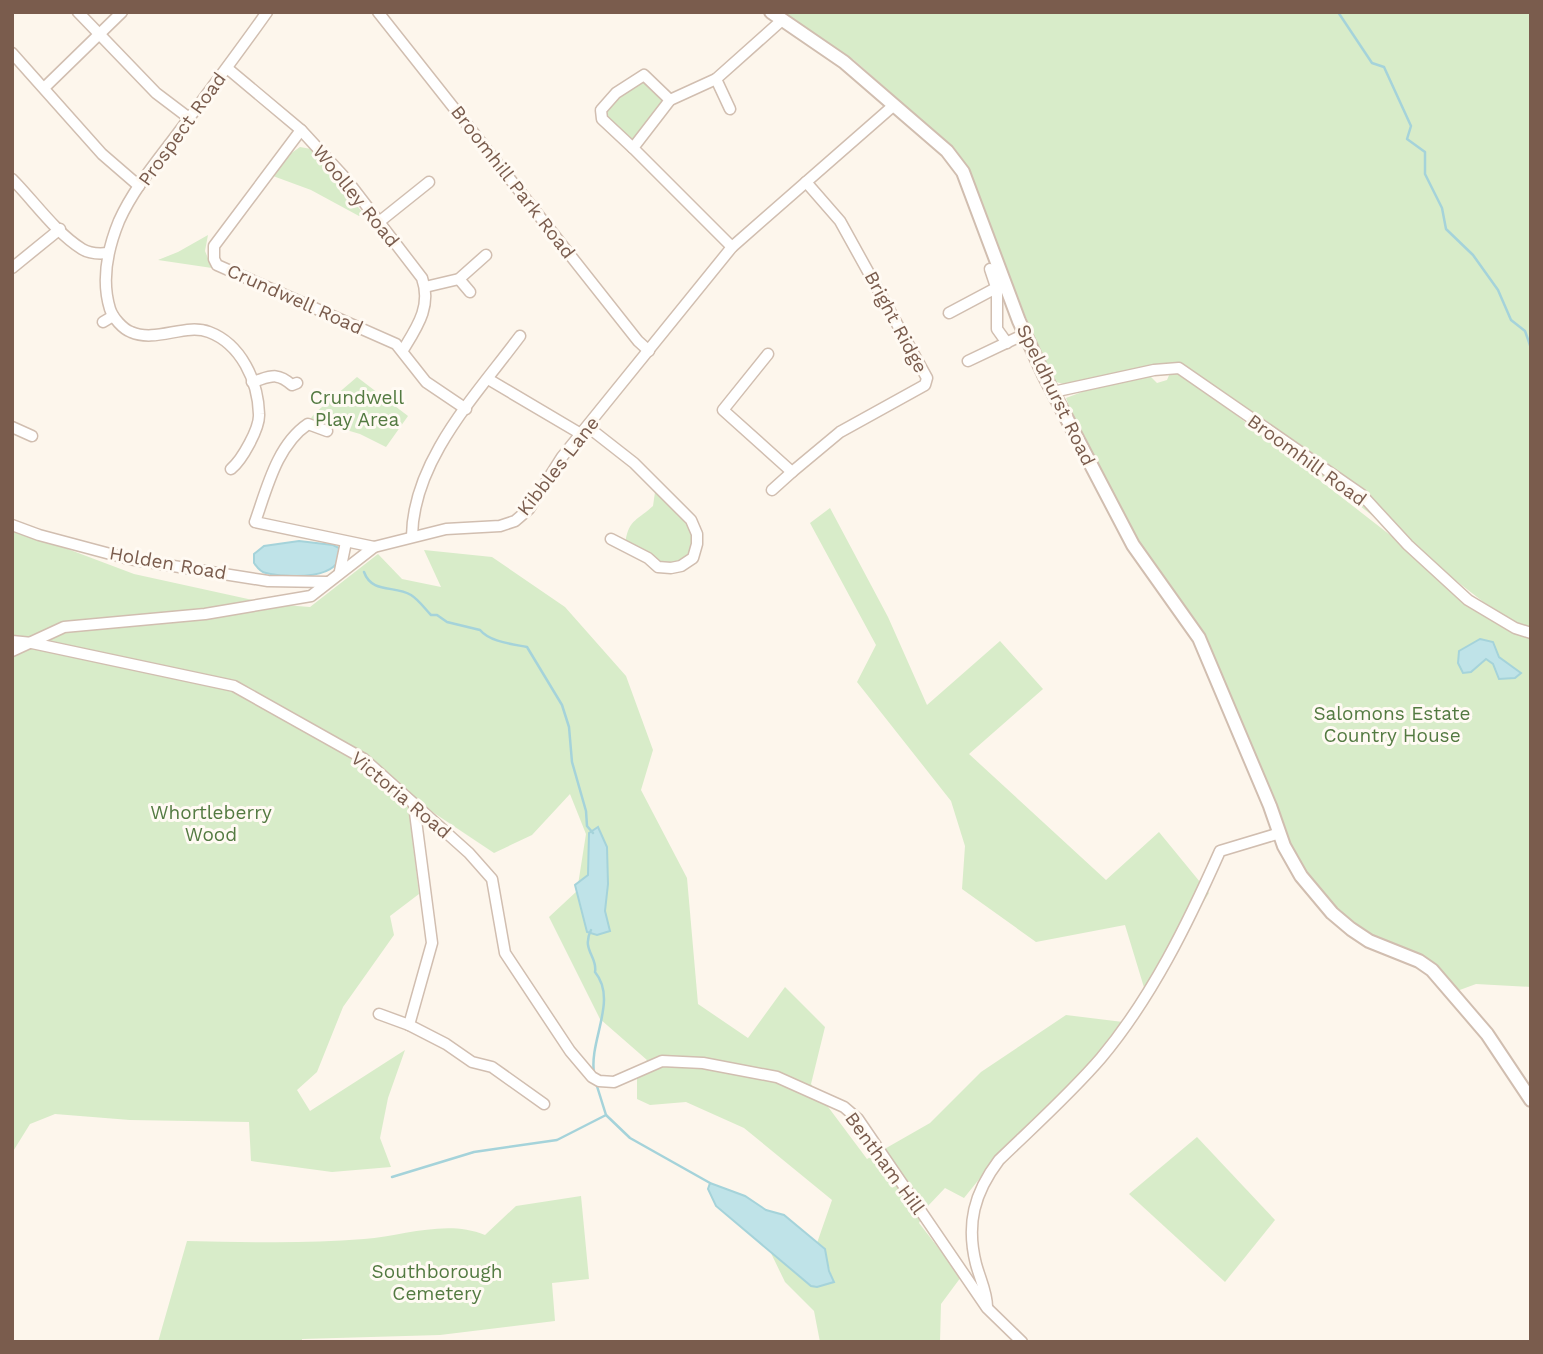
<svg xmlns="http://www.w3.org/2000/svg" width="1543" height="1354" viewBox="0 0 1543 1354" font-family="'Work Sans',sans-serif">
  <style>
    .green { fill: #d8ecc9 }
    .water { fill: #bfe3e8; stroke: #a5d3da; stroke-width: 2 }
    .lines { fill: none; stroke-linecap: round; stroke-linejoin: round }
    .stream { stroke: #a5d3da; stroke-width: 2.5 }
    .minor-casing { stroke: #d1beb0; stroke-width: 13 }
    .tertiary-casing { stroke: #d1beb0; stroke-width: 16 }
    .minor { stroke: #fff; stroke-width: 10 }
    .tertiary { stroke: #fff; stroke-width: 12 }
    .labels { text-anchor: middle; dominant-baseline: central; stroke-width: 6; stroke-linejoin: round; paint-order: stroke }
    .street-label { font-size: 19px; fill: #7a5c4d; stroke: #fffaf3 }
    .park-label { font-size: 19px; fill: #537a41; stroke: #fffaf3 }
  </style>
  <rect width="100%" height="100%" fill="#fdf6ec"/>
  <g class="green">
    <polygon points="783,12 1531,12 1531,987 1476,984 1457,991 1362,931 1342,916 1312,884 1292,849 1212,659 1146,554 1082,440 1066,398 1103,384 1149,375 1157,383 1167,380 1170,373 1181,372 1485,609 1504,618 1180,366 1068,385 1056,382 1048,375 968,169 952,147 854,60"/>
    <polygon points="644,75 670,100 633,148 602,119 616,93"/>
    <polygon points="300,147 311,149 363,213 359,216 311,190 273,176 290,154"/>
    <polygon points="208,235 205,251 212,268 158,260 178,252"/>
    <polygon points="357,377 408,416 386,447 360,434 336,427 327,431 308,422 315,413"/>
    <path d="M656 485 697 534 693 558 671 568 625 545C628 519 637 521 653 506Z"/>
    <polygon points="830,508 888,617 927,705 1000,641 1043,689 969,754 1106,880 1159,832 1209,893 1146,994 1125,925 1036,942 962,889 965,846 951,801 857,682 876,645 810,523"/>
    <path d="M12 528 134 574 271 604 310 607 378 554 402 579 441 587 424 550 492 557 565 607 626 676 653 750 641 790 687 878 698 1004 748 1038 785 987 825 1027 811 1084 867 1159 930 1123 981 1072 1066 1015 1123 1022 1058 1103 1009 1142 964 1198 945 1188 927 1207 919 1223 961 1277 941 1304 940 1342H820L814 1311 785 1282 769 1249 817 1287 834 1281C827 1268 828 1252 817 1243L832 1200 744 1128 686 1102 650 1105 637 1099V1071L647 1060 600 1019 549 917 577 891 586 834 570 794 532 835 494 853 407 795 419 894 390 916 394 935 343 1007 317 1072 297 1090 310 1111 405 1050 388 1098 380 1138 391 1167 332 1172 251 1161 249 1122 130 1120 55 1114 30 1124 12 1153Z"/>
    <polygon points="1197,1137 1275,1220 1225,1282 1129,1194"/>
    <path d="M581 1196 589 1279 552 1283 555 1321 440 1335 302 1339V1342H158L187 1241C246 1242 305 1244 364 1239 404 1236 446 1219 485 1235L516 1206Z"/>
  </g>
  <g class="water">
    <path d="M299 541 333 545 339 548C347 581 286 578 266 573 260 572 257 567 254 563V554L264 546Z"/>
    <polygon points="1480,639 1493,642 1499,657 1521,673 1515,678 1499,679 1493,664 1486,659 1471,672 1463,673 1458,663 1459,651"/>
    <polygon points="598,827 607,847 608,884 605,911 610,931 597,935 587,932 575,885 588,875 589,833"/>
    <polygon points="710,1183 745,1196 766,1210 784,1215 825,1249 829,1271 834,1282 817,1287 811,1286 716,1206 708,1189"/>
  </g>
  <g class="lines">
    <g class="stream">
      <polyline points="1338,12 1372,63 1384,67 1411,126 1407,139 1425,152 1425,174 1442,208 1446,229 1473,255 1498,290 1511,320 1525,331 1531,348"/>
      <path d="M364 572C372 594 395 585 411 595 419 600 425 609 431 615H437L447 622 480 630C490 642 512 644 527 647L562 705 569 727 572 762 586 811 587 826 593 833"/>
      <path d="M591 930C581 950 598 957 595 972 618 1000 589 1040 594 1073"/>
      <polyline points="596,1083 606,1115 630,1138 710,1183"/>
      <polyline points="392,1177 474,1152 557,1140 606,1115"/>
    </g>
    <defs>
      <g id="minor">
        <polyline points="78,12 156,93 189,118"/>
        <polyline points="378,12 638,341 649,351"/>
        <polyline points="12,53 102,154 139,186"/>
        <path d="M227 68 301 130 346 179 422 278C432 306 417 327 403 350"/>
        <polyline points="716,79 730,109"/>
        <polyline points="44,88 122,12"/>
        <polyline points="301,130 214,246 214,259 217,265 396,344 426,382 466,409"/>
        <polyline points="633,148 602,119 601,110 616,93 644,75 670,100"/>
        <path d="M12 179C34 201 55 232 82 249 90 254 99 254 108 253"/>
        <polyline points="379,222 429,182"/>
        <polyline points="732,247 633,148 670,100 716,79 781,21"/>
        <polyline points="12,268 60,229"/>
        <polyline points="990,269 997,290 997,329 1007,343"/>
        <polyline points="459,279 470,292"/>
        <polyline points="425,287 459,279 486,255"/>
        <polyline points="949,313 996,288"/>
        <polyline points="103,322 113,316"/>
        <polyline points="768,354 723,410 792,472 840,432 925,385 927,378 840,221 806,182"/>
        <polyline points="968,361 1025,334"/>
        <polyline points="488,379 581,434"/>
        <path d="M252 382C270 377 276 371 292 385L297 383"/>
        <polyline points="1053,392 1154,370 1179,368 1361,494 1408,545 1468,600 1515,628 1531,633"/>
        <polyline points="12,427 32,436"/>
        <polyline points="588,427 634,463 691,520 697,534 697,544 693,558 681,566 671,568 658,567 648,558 611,539"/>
        <path d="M327 431 308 424C277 445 267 488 255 522L374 547"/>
        <path d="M231 469C242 460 260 428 259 414 258 381 241 344 209 332 185 323 156 343 131 332 123 329 113 318 110 309 101 280 108 248 119 221 132 192 153 166 172 141 204 98 236 56 267 12"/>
        <polyline points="772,490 792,472"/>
        <polyline points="12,525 39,535 129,559 268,581 327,582"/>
        <path d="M412 536C413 460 477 394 520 336"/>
        <polyline points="340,571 346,542"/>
        <polyline points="12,641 32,643 234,686 364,759 469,853 492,879 505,953 570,1051 592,1077 599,1081 614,1082 662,1061 703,1063 777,1077 844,1107 858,1119 987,1308 1022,1342"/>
        <polyline points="12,651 64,627 205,614 311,596 374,547 446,529 500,526 515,521 529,509 562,457 732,247 893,106"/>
        <polyline points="379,1014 409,1025 446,1044 472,1062 492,1067 544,1104"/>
        <polyline points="409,1025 432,943 414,805"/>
        <path d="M987 1307C987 1292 980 1279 976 1264 966 1224 974 1193 999 1160 1033 1127 1070 1094 1101 1058 1152 997 1188 923 1220 851L1280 833"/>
      </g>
      <polyline id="tertiary" points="771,12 844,62 947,151 963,172 1019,321 1044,375 1133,545 1199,638 1270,806 1284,846 1301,876 1332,913 1351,929 1369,941 1419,961 1432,970 1487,1034 1531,1100"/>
    </defs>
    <use href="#minor" class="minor-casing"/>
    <use href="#tertiary" class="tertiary-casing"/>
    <use href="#minor" class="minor"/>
    <use href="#tertiary" class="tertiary"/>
  </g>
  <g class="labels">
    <g class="street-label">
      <text transform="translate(182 129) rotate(-54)">Prospect Road</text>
      <text transform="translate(513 182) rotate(52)">Broomhill Park Road</text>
      <text transform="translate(356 196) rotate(51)">Woolley Road</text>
      <text transform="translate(295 299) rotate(24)">Crundwell Road</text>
      <text transform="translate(896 322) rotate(62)">Bright Ridge</text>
      <text transform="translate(1056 395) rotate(64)">Speldhurst Road</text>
      <text transform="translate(1307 460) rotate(36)">Broomhill Road</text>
      <text transform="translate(558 466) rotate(-52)">Kibbles Lane</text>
      <text transform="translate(168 563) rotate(10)">Holden Road</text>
      <text transform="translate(401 795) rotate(40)">Victoria Road</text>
      <text transform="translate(885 1163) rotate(54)">Bentham Hill</text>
    </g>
    <g class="park-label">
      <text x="357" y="397">Crundwell<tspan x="357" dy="22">Play Area</tspan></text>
      <text x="1392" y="713">Salomons Estate<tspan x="1392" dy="22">Country House</tspan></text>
      <text x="211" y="812">Whortleberry<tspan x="211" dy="22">Wood</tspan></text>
      <text x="437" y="1271">Southborough<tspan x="437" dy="22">Cemetery</tspan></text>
    </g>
  </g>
  <rect width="1543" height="1354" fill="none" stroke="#7a5c4d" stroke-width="28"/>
</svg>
